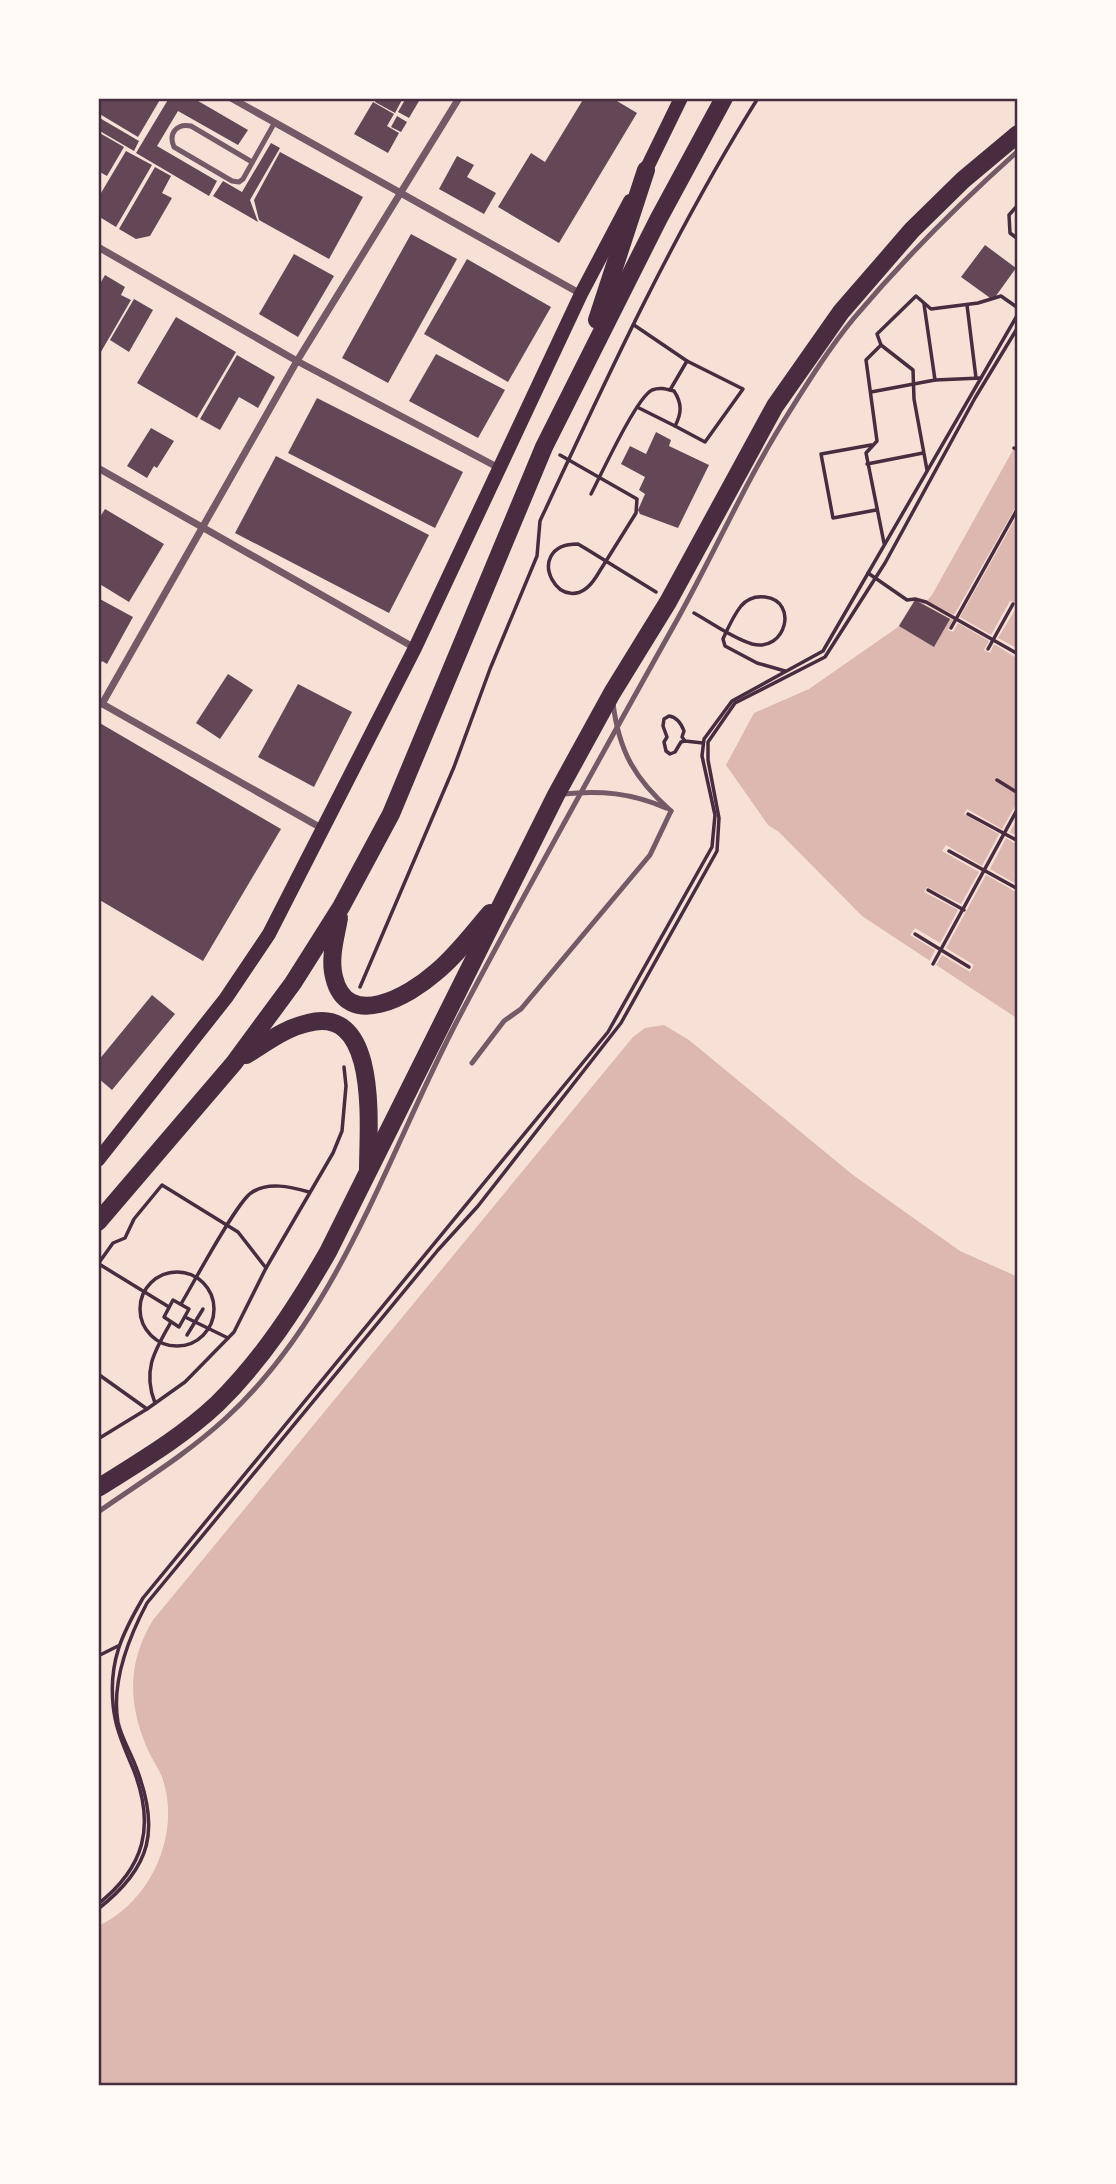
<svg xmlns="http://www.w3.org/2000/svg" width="1116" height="2184" viewBox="0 0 1116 2184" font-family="Inter,sans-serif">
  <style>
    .water { fill: #dcb8b0 }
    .pier { fill: #f7e1d7 }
    .building { fill: #644757 }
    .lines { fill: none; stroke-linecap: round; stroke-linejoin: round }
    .path { stroke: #4a2c40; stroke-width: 3.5 }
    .service { stroke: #755966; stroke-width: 5 }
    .minor { stroke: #755966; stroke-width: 7 }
    .secondary { stroke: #4a2c40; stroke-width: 14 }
    .trunk { stroke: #4a2c40; stroke-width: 18 }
    .neatline { fill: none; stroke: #4a2c40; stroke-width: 2.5 }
  </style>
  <rect width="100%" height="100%" fill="#f7e1d7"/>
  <g class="water">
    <polygon points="1018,441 1018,1019 862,916 779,832 768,825 726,765 754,713 809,689 898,627 915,599 925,603 932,595"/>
    <path d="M664 1025 689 1040 853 1175 960 1251 1018 1277V2086H98V1926C151 1902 182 1833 162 1777 158 1767 151 1758 147 1748 128 1703 127 1663 153 1620L633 1037 645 1028Z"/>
  </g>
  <g class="pier">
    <polygon points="1018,503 1018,514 960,617 991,635 1010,601 1018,605 998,638 1018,649 1018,659 994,644 990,653 984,650 989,641 958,623 953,632 948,630 953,620 924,604 927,601 954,615"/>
    <polygon points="1018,801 1018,817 1010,832 1018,837 1018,845 1006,838 990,869 1018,885 1018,893 986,875 946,948 974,965 970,972 942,955 936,965 929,962 935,950 910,935 915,928 940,943 958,910 924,892 927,887 961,904 979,872 942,851 946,845 982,866 999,834 964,814 967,809 1002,829"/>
  </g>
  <g class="building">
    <polygon points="98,98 161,98 138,137 98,113"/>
    <polygon points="169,98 193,98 248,130 238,145 178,111 157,146 217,181 209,196 136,153"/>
    <polygon points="377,98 403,98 395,113 375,102"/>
    <polygon points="406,98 413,98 419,101 409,118 398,112"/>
    <polygon points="584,98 612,98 637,113 559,243 498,207 531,153 545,162"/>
    <polygon points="373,102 394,114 387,126 399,133 388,153 354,134"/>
    <polygon points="397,116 407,122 401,132 391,127"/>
    <polygon points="98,117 139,141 134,151 98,130"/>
    <polygon points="98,132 124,147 107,176 98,171"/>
    <polygon points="271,143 280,148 250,200 258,222 213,196 223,181 242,192"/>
    <polygon points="126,151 152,165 116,227 98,216 98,198"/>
    <polygon points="280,152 363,197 329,259 259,220 254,200"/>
    <polygon points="457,156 474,165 467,177 496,193 484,214 439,189"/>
    <polygon points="155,167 171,176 162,193 172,198 150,236 136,239 119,229"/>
    <polygon points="411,234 457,259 388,383 342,358"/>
    <polygon points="985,245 1016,268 993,300 961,277"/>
    <polygon points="294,254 334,276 298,337 259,314"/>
    <polygon points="467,259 551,307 508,382 424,334"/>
    <polygon points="105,275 125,287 121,295 131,300 98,357 98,287"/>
    <polygon points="134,299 153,310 129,352 110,340"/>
    <polygon points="176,317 236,352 197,418 137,383"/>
    <polygon points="436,354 505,390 478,438 409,401"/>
    <polygon points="237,355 275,377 258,408 239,397 220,430 200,419"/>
    <polygon points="317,398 463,472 435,528 288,453"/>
    <polygon points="151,428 174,441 157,468 154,466 147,478 127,466"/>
    <polygon points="656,432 671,440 669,446 709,465 678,528 640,514 638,510 645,494 639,490 645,477 621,464 630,446 646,454"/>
    <polygon points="276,456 429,535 389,613 235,533"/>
    <polygon points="105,509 164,544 129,602 98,583 98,520"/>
    <polygon points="98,598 133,617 107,664 102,661 98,668"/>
    <polygon points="915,600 950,619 934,647 899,626"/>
    <polygon points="228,674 253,690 220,739 196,723"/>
    <polygon points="298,684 352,712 314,787 258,757"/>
    <polygon points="98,722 281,829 203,961 98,899"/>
    <polygon points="152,995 175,1014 112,1090 98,1078 98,1061"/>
  </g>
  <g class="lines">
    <g class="path">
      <polyline points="1018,205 1009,215 1010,233 1018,239"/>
      <polyline points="924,304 935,380"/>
      <polyline points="967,305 976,378"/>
      <polyline points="634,325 687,361"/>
      <polyline points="881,345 877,334 916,296 931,309 978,303 1001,296 1018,308"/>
      <polyline points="670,390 687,361 743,389 705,442 675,426"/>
      <polyline points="871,392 935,380 981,378"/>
      <polyline points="871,445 821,454 833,518 876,510"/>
      <polyline points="1014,448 1018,450"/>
      <path d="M560 455 637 499 636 513 596 577C563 628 518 544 578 544L588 550 656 592"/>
      <polyline points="867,464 923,453"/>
      <path d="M591 494C601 475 636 398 652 390 660 387 666 389 674 391 682 403 682 413 675 426L637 407"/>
      <polyline points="884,543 866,453 877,441 866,360 881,345 913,370 914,399 927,470"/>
      <polyline points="868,573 907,600 915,599 926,602 1018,654"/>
      <path d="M694 613C712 623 732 638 752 644 786 653 799 601 765 597 756 596 747 599 741 606 733 616 728 628 723 639L725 646 757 663 785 671"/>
      <polyline points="951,628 1018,508"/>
      <polyline points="988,649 1013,604"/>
      <path d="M685 741 681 742 675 752 670 754 666 751 664 742 667 737 663 726 664 719 669 716C677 717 681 723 684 731L682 737 685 741 703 743"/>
      <polyline points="997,780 1018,793"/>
      <polyline points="968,814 1018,841"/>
      <polyline points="949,851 1018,889"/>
      <polyline points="928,890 964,910"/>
      <polyline points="915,934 969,967"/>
      <polyline points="933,964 1018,808"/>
      <path d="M360 987 454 767 490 669 537 556 540 521C607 377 674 232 758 98"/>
      <polyline points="98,1264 113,1243 125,1238 134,1219 162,1185 238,1232 266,1268"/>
      <polyline points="99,1264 169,1307"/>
      <circle cx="177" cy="1309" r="37"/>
      <polygon points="173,1300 189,1309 179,1327 164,1317"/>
      <path d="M181 1304C193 1284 236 1203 251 1193 268 1181 291 1187 309 1192"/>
      <polyline points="185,1317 228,1338"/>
      <polyline points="187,1335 203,1309"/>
      <polyline points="98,1374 147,1409"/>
      <path d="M155 1403C142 1370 155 1350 171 1322"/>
      <polyline points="98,1439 147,1409 185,1382 234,1332 266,1268 333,1153 342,1131 346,1086 344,1067"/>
      <polyline points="98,1656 118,1646"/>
      <path d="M98 1904C145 1867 155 1826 134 1771 125 1749 115 1729 113 1704 109 1661 122 1634 143 1598L608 1032 712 847 715 815 702 756 704 739 732 701 823 651 1018 314"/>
      <path d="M98 1909C152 1867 160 1829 136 1767 131 1753 121 1737 118 1722 111 1682 129 1637 147 1603L438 1250 478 1206 621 1023 717 851 719 818 708 760V742L735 703 825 657 885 563 975 398 1018 327"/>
    </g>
    <g class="service">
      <path d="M252 162 191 126C177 123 168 133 174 147L232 181 239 182 243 179 275 122"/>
      <path d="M613 703C619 752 635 779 671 811"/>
      <path d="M563 794C600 790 632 793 666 808"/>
      <polyline points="472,1063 504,1021 521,1009 650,855 671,811"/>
      <path d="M98 1512C141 1482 187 1454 226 1418 339 1314 387 1156 456 1023 527 888 602 754 677 620 715 552 746 480 788 414 808 382 830 347 854 318 903 260 962 201 1018 151"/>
    </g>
    <g class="minor">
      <polyline points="231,98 581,294"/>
      <polyline points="98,247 297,361 499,468"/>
      <polyline points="98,468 415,648"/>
      <polyline points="99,702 323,829"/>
      <polyline points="102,704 297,361 459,98"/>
    </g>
    <g class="secondary">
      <polyline points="641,180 681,98"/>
      <polyline points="98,1160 226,998 269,934 415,648 581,294 630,201"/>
    </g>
    <g class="trunk">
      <polyline points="597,320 646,170"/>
      <path d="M339 918C336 936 329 958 334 977 347 1032 410 995 435 973 456 956 472 934 490 913"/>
      <path d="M246 1055C266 1043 285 1028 308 1023 380 1004 368 1128 368 1169"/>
      <polyline points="98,1222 234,1063 293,983 341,907 391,814 544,447 659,218 724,98"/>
      <path d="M98 1488C139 1462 182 1437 217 1404 262 1360 297 1306 328 1252L556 795 612 693 668 602 775 406 841 312 912 230 963 180 1018 134"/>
    </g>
  </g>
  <rect width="1116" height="2184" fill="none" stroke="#fffaf5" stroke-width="200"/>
  <rect x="100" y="100" width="916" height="1984" class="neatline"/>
</svg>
